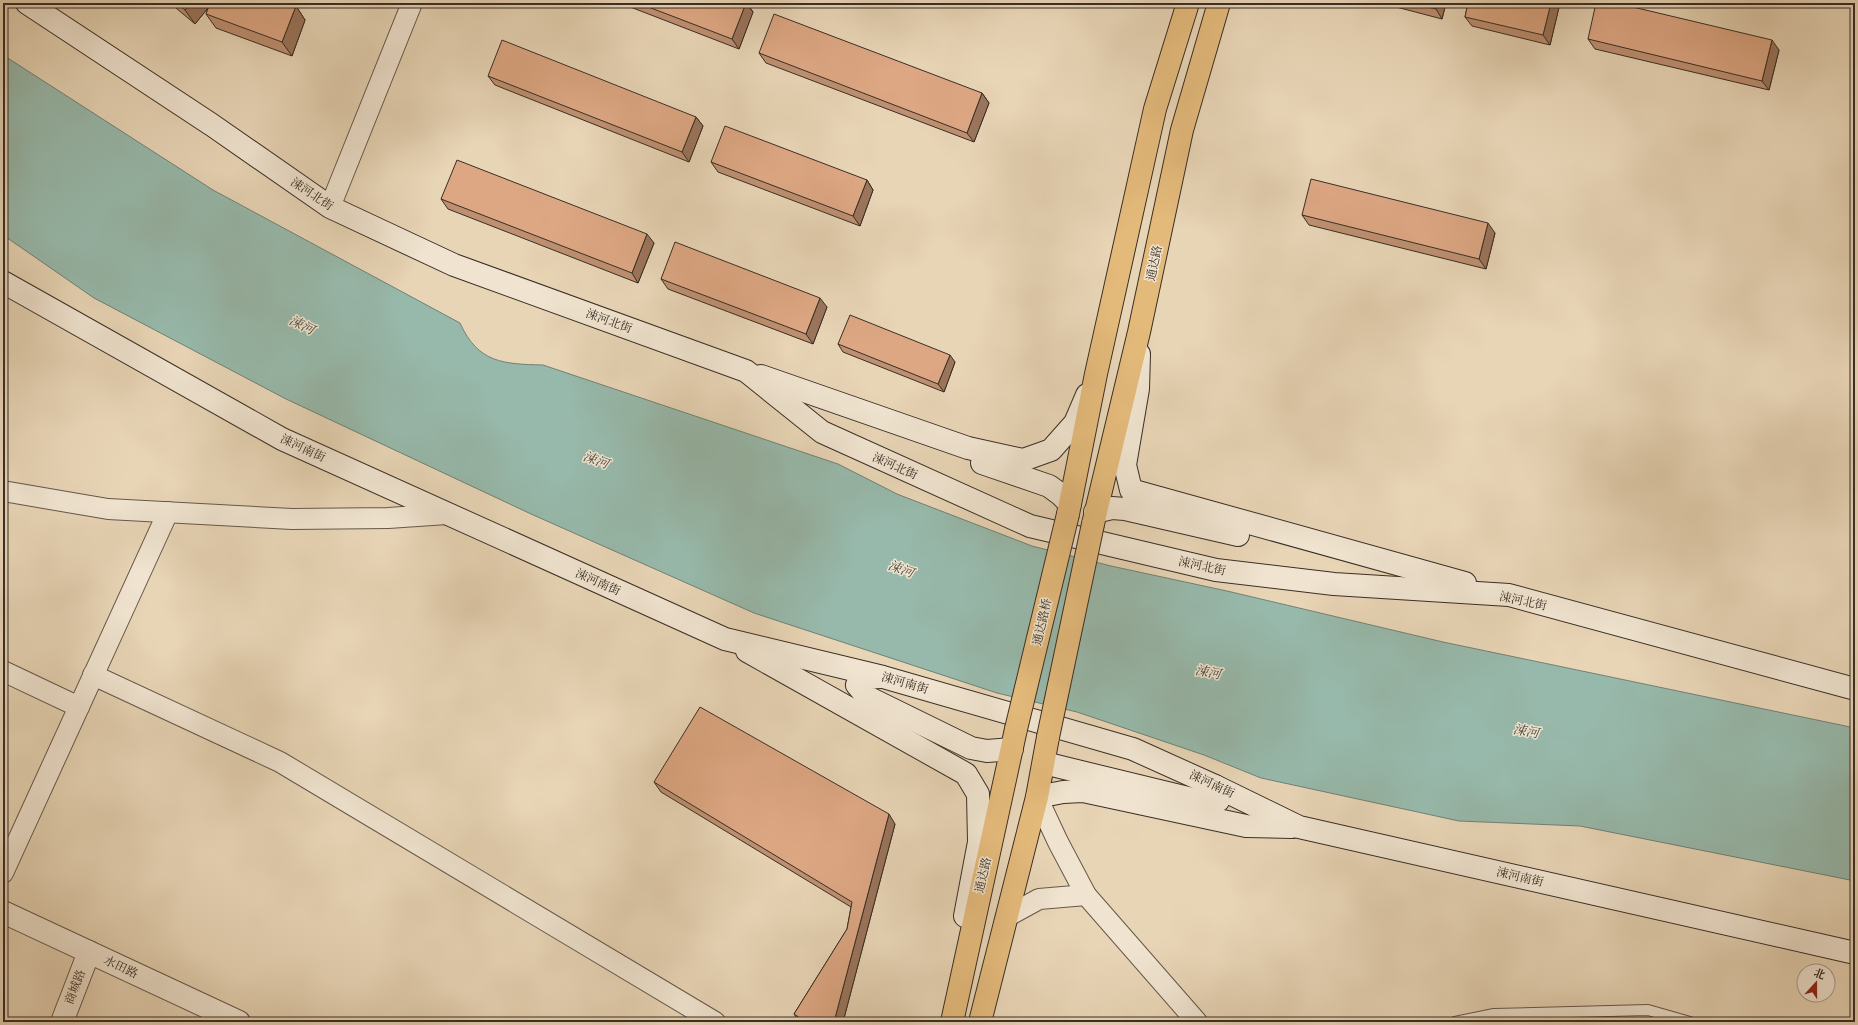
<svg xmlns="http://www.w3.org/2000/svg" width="1858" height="1025" viewBox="0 0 1858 1025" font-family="'IM FELL French Canon','Noto Serif SC',serif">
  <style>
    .water { fill: #97b9ab; stroke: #718175 }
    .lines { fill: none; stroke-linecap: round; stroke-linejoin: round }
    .service-casing { stroke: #655849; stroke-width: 12 }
    .minor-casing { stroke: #655849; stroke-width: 22 }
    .tertiary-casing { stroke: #655849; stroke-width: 24 }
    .secondary-casing { stroke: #392e25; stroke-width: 24 }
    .primary-casing { stroke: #392e25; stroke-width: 24 }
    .service { stroke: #f0e4d0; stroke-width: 10 }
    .minor { stroke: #f0e4d0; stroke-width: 20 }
    .tertiary { stroke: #f0e4d0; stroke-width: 22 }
    .secondary { stroke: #f0e4d0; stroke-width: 22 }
    .primary { stroke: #e4ba7b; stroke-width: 22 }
    .primary-bridge-casing { stroke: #392e25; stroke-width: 24; stroke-linecap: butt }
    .primary-bridge { stroke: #e4ba7b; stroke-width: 22 }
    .wall { fill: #be9071; stroke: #392e25 }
    .shaded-wall { fill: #9b755c; stroke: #392e25 }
    .building { fill: #dda783; stroke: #392e25 }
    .labels { text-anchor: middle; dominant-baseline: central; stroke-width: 3; stroke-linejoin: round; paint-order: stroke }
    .street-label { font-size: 12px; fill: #392e25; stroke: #f0e4d0 }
    .water-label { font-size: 13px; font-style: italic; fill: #4c4a40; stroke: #f0e4d0 }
  </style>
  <rect width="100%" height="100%" fill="#e8d5b6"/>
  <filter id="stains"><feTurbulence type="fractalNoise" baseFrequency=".005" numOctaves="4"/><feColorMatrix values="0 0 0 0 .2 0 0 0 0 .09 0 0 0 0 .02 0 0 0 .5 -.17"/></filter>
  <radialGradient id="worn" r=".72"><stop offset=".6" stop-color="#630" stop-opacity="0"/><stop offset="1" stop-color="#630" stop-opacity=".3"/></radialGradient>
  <path class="water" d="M3 55 213 190 460 323C478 363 503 364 543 365L838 464 897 494 1032 546 1111 566 1227 591 1443 642 1855 728V881L1580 826 1459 821 1261 778 1204 755 1077 712 997 693 754 613 531 514 286 399 94 298 3 235Z"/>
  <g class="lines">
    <defs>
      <polyline id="service" points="1455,1022 1494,1014 1648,1010 1690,1022"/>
      <g id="minor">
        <polyline points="330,207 412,3"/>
        <polyline points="3,491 108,509 292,519 388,518 447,514"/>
        <polyline points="3,671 79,707"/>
        <polyline points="93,675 280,762 715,1022"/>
        <polyline points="1037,797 1058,842 1086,895 1197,1022"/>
        <polyline points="3,873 168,512"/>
        <polyline points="1008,916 1039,899 1086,895"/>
      </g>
      <g id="tertiary">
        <polyline points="3,912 239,1022"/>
        <polyline points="62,1022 89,952"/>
      </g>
      <g id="secondary">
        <polyline points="27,3 212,125 330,207 454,265 746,371 822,432 1030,526 1216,570 1334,584 1509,595 1855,689"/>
        <polyline points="3,282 282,439 725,639 883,677 1133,749 1215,786 1299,827 1855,953"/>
        <polyline points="1139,354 1138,389 1125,465 1131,490 1465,583"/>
        <polyline points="761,376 968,448 1023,460 1051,450 1075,423 1087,395"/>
        <polyline points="982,463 1049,486 1060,494 1070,504"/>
        <polyline points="1095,512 1112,508 1125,509 1238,535"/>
        <polyline points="747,651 966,774 978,794 979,842 965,916"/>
        <polyline points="881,677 861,678 857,685 867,697 971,748 987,751 1012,749"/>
        <polyline points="1044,763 1196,800 1218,801 1215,786"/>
        <polyline points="1037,797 1063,792 1083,791 1246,826 1292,827"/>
      </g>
      <g id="primary">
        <polyline points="1068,514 1096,374 1155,109 1188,3"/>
        <polyline points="1093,524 1139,332 1182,130 1219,3"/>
        <polyline points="952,1022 1016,729"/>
        <polyline points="980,1022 1037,797 1048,737"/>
      </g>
    </defs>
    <use href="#service" class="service-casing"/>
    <use href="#minor" class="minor-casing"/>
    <use href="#tertiary" class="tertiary-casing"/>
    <use href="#secondary" class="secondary-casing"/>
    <use href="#primary" class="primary-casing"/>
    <use href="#service" class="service"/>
    <use href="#minor" class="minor"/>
    <use href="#tertiary" class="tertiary"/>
    <use href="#secondary" class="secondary"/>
    <use href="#primary" class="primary"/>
    <defs>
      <g id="primary-bridge">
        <polyline points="1016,729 1068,514"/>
        <polyline points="1048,737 1093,524"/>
      </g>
    </defs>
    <use href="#primary-bridge" class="primary-bridge-casing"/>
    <use href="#primary-bridge" class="primary-bridge"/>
  </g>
  <g class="wall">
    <polygon points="170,3 289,3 296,6 305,20 292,56 216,28 206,14 208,8 195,24"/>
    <polygon points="620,3 747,3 753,12 739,49"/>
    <polygon points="1381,3 1446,3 1442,19"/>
    <polygon points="1468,3 1560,3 1550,45 1472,26 1465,17"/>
    <polygon points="1588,39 1779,50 1769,90 1595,49"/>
    <polygon points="759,53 982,93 989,103 974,142 766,63"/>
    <polygon points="488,76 696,117 703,126 689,162 495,85"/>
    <polygon points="711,162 867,180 873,190 860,226 718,172"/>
    <polygon points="441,199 654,243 638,283 448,209"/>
    <polygon points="1302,215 1495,233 1486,269 1309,225"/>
    <polygon points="661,279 827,307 813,344 668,289"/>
    <polygon points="838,344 955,362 944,392 843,352"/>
    <polygon points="654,782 895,824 843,1022 799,1022 794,1014 847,929 851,907 661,792"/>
  </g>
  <g class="shaded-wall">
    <polygon points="190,3 212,3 195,24 185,10"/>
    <polygon points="746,3 753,12 739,49 732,39"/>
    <polygon points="1437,3 1446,3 1442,19 1436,9"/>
    <polygon points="1551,3 1560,3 1550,45 1543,35"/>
    <polygon points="296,6 305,20 292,56 282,42"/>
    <polygon points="1772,40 1779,50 1769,90 1762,81"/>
    <polygon points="982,93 989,103 974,142 967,133"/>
    <polygon points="696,117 703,126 689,162 682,152"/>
    <polygon points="867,180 873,190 860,226 853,216"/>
    <polygon points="1488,223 1495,233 1486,269 1479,259"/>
    <polygon points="647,234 654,243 638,283 632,273"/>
    <polygon points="820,298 827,307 813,344 806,334"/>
    <polygon points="950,355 955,362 944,392 938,384"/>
    <polygon points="889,814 895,824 843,1022 834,1022"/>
  </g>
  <g class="building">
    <polygon points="177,3 190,3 185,10"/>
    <polygon points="210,3 289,3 296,6 282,42 206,14"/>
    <polygon points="638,3 746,3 732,39"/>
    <polygon points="1412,3 1437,3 1436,9"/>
    <polygon points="1468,3 1551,3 1543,35 1465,17"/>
    <polygon points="1596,3 1616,3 1772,40 1762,81 1588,39"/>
    <polygon points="774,14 982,93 967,133 759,53"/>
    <polygon points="502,40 696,117 682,152 488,76"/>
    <polygon points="725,126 867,180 853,216 711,162"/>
    <polygon points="457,160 647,234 632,273 441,199"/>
    <polygon points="1311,179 1488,223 1479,259 1302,215"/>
    <polygon points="675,242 820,298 806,334 661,279"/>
    <polygon points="850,315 950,355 938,384 838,344"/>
    <polygon points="700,707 889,814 834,1022 806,1022 794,1014 847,929 852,902 654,782"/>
  </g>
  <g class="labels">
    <g class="street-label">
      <text transform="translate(312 194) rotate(34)">涑河北街</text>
      <text transform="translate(1154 263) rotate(-78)">通达路</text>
      <text transform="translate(609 321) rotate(20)">涑河北街</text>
      <text transform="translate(303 448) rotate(25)">涑河南街</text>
      <text transform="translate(895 466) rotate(24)">涑河北街</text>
      <text transform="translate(1202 566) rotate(12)">涑河北街</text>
      <text transform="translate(598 582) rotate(24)">涑河南街</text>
      <text transform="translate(1523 601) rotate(12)">涑河北街</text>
      <text transform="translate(1042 622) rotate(-77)">通达路桥</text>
      <text transform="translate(905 683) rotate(16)">涑河南街</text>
      <text transform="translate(1212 784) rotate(25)">涑河南街</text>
      <text transform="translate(983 875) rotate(-77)">通达路</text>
      <text transform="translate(1520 877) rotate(13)">涑河南街</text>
      <text transform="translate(121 967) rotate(25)">水田路</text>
      <text transform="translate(75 987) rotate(-69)">商城路</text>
    </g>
    <g class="water-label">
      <text transform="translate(302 325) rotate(26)">涑河</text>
      <text transform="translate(596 460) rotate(20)">涑河</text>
      <text transform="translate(901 569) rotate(20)">涑河</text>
      <text transform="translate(1208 672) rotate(10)">涑河</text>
      <text transform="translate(1526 731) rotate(10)">涑河</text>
    </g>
  </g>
  <rect width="1858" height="1025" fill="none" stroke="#e8d5b6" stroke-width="16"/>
  <rect x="4" y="4" width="1850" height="1017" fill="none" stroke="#392e25" stroke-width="2"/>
  <rect x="8" y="8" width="1842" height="1009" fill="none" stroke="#392e25"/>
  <g transform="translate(1816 983) rotate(21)"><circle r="19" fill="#f0e4d0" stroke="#a79b8c"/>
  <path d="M0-3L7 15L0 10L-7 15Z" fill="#8f2418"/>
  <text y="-6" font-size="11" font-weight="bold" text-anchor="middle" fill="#392e25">北</text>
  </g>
  <rect width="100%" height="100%" filter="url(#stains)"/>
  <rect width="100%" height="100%" fill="url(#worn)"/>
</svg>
